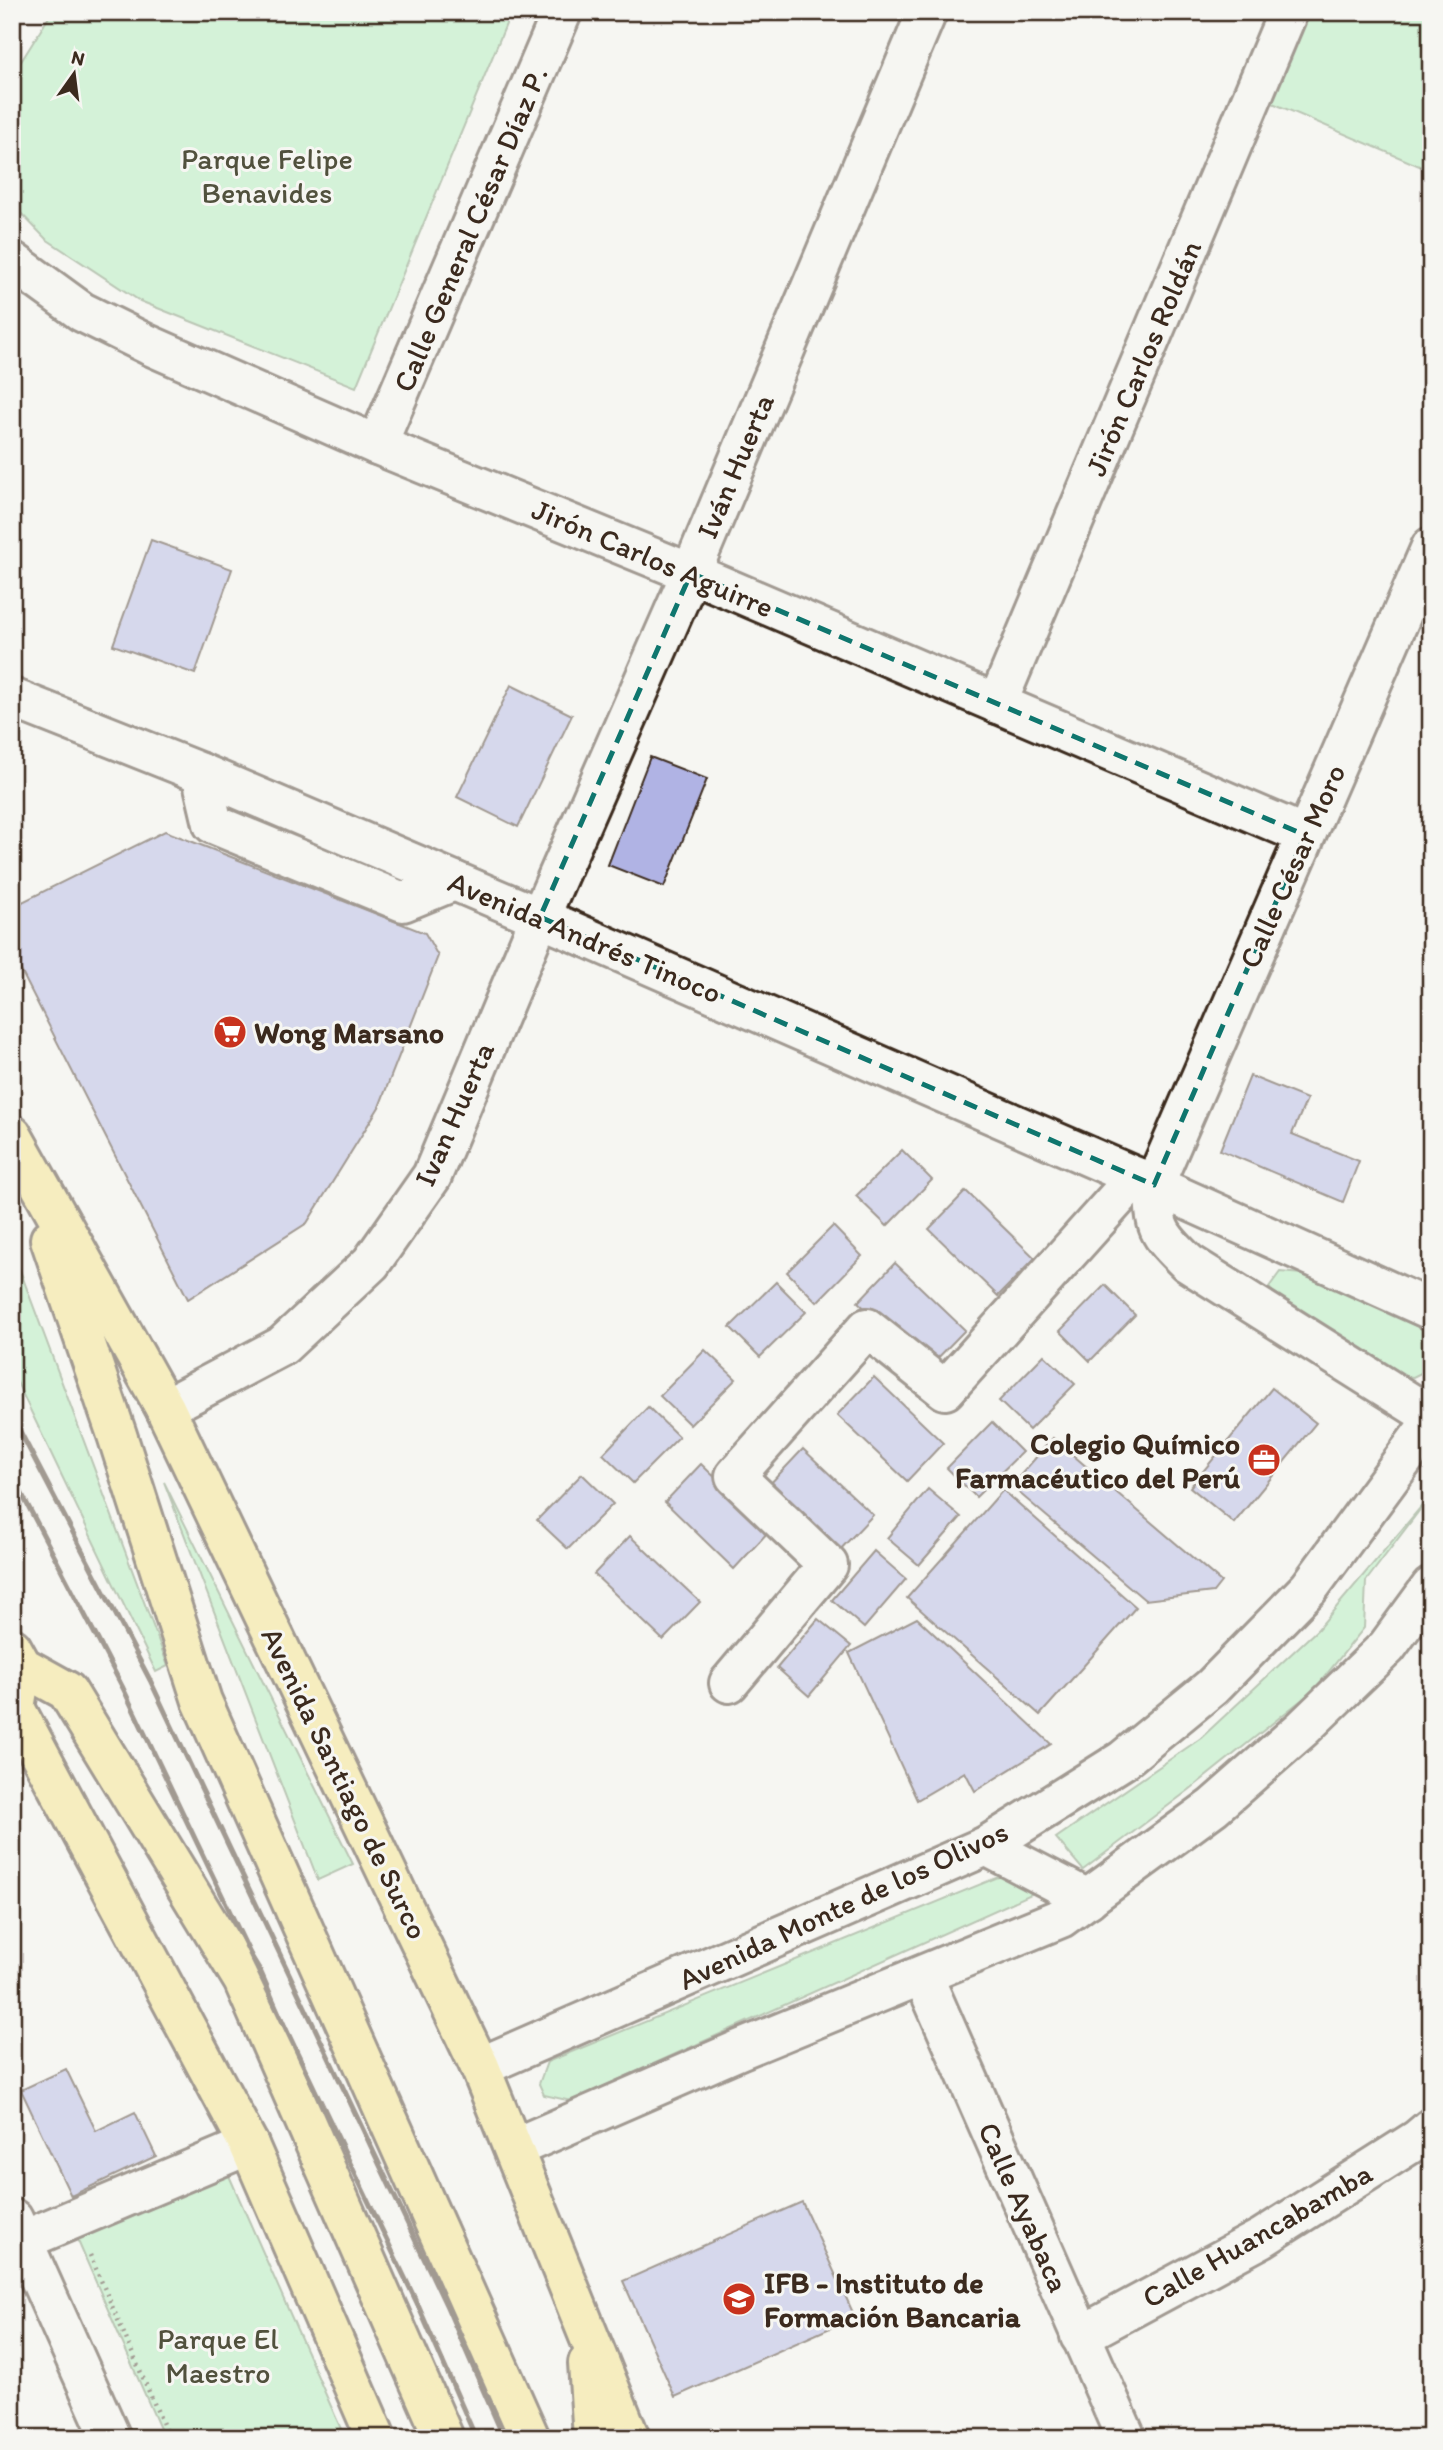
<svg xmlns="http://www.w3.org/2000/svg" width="1443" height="2450" viewBox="0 0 1443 2450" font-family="Itim,sans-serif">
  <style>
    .green { fill: #abeeb8; stroke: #738c6b; stroke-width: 2 }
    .building { fill: #b0b3e4; stroke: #3b2a1e; stroke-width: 2 }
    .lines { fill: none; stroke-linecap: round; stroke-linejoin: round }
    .minor-casing { stroke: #3b2a1e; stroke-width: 44 }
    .major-casing { stroke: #3b2a1e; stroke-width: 44 }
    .path { stroke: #3b2a1e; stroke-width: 4.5; stroke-dasharray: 2 5; stroke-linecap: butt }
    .minor { stroke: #f6f6f2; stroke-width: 38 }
    .major { stroke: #f5e382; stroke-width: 38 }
    .rail { stroke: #3b2a1e; stroke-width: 5 }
    .marked { fill: none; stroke: #0f766e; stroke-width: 5; stroke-dasharray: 14 9; stroke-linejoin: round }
    .labels { text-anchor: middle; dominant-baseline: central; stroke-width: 6; stroke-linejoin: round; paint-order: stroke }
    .park-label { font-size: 30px; fill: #51513d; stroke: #f6f6f2 }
    .street-label { font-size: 30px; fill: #3b2a1e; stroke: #f6f6f2 }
    .poi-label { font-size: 30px; font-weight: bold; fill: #3b2a1e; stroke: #f6f6f2; text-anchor: start }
  </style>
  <rect width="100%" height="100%" fill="#f6f6f2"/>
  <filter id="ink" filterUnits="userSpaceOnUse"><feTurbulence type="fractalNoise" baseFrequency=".0143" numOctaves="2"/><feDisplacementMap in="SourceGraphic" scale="14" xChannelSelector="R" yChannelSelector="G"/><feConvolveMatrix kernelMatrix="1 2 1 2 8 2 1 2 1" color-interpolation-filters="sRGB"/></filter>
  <g filter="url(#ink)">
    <g class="green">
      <polygon points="52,12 511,12 356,387 140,301 46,239 12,204 12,76"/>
      <polygon points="1308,12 1431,12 1431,171 1270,102"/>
      <polygon points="12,1249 168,1666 156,1672 12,1372"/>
      <polygon points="1280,1272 1302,1274 1430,1332 1431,1368 1413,1377 1395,1375 1282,1306 1269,1287"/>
      <polygon points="164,1482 353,1864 318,1880"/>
      <polygon points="1431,1495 1366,1581 1364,1628 1314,1690 1189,1790 1083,1870 1056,1838 1201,1738 1318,1629"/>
      <polygon points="1003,1875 1038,1891 571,2101 544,2095 539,2084 547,2062"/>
      <polygon points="223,2162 345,2438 164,2438 71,2225"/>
    </g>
    <g class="building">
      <polygon points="151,540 232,569 195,674 113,645"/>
      <polygon points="511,685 572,715 518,827 457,797"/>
      <polygon points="650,757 707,779 664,887 608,865"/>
      <polygon points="165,831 425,933 438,956 379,1107 307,1223 188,1299 12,953 12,907"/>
      <polygon points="1250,1076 1307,1099 1292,1134 1359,1161 1343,1202 1220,1150"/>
      <polygon points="902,1150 932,1180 887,1226 856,1196"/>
      <polygon points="966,1191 1035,1258 998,1296 929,1229"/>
      <polygon points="833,1226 862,1256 817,1302 787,1272"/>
      <polygon points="895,1263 965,1330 928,1368 858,1302"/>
      <polygon points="776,1282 806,1312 760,1357 730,1327"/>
      <polygon points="1105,1285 1135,1315 1090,1361 1060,1331"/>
      <polygon points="705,1350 736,1379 690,1425 660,1396"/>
      <polygon points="1044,1355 1075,1384 1029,1430 999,1401"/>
      <polygon points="874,1377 943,1443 907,1481 837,1415"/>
      <polygon points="1272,1388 1316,1423 1234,1523 1190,1487"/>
      <polygon points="648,1407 679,1437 633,1483 603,1454"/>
      <polygon points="992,1422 1022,1452 976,1497 947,1468"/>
      <polygon points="1053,1438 1221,1582 1213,1592 1145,1600 1011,1486"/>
      <polygon points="803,1449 873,1515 836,1554 767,1487"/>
      <polygon points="701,1464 770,1530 734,1569 665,1502"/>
      <polygon points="582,1474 613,1504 568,1549 537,1520"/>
      <polygon points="928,1489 961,1517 919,1565 887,1538"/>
      <polygon points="1003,1490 1136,1607 1040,1715 907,1598"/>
      <polygon points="630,1536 700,1602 663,1640 594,1574"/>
      <polygon points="874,1551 906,1579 864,1628 832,1600"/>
      <polygon points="917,1618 1051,1744 975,1791 965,1772 917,1800 849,1653"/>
      <polygon points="818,1619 851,1646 809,1696 777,1668"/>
      <polygon points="66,2069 96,2131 135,2112 156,2156 71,2196 21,2090"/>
      <polygon points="802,2202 855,2317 675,2397 623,2281"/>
    </g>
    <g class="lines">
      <defs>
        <g id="minor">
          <polyline points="12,261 82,312 149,345 377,445 715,583 1305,835"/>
          <polyline points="377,445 562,12"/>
          <path d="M1431 547 1154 1185C1155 1229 1156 1232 1188 1263L1431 1416"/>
          <polyline points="12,698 201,773 567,929 1136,1177 1431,1310"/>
          <polyline points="997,704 1288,12"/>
          <polyline points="201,773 213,824 403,902 454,881"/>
          <polyline points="165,1408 282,1346 371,1263 432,1176 540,917 691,573 927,12"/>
          <polyline points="729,1683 828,1565 735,1476 867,1328 945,1390 1136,1177"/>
          <polyline points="986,1846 1088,1899"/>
          <polyline points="923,1976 1126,2438"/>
          <polyline points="480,2067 986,1846 1123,1760 1212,1687 1309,1588 1431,1422"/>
          <polyline points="514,2148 739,2050 1061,1918 1213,1807 1302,1729 1387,1647 1431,1587"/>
          <polyline points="13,2219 111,2438"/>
          <polyline points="12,2245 249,2145"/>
          <polyline points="1080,2336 1262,2238 1418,2139 1431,2128"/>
        </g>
        <g id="major">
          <polyline points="12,1135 165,1408 480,2067 630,2438"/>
          <polyline points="50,1239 117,1435 202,1701 530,2438"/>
          <polyline points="12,1648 22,1666 67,1691 243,1980 444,2438"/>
          <polyline points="22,1666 15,1708 249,2145 376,2438"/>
          <polyline points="588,2363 593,2438"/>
        </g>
      </defs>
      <use href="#minor" class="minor-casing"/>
      <use href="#major" class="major-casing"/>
      <polyline class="path" points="90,2255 169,2438"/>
      <use href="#minor" class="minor"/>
      <use href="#major" class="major"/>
      <g class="rail">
        <polyline points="12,1416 150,1680 447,2307 504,2438"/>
        <polyline points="12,1475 123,1688 417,2303 476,2438"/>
      </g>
    </g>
  </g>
  <path d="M0 0H1443V2450H0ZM691 573 1305 835 1154 1185 540 917Z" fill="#f6f6f2" fill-opacity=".55" fill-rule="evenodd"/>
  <path class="marked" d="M691 573 1305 835 1154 1185 540 917Z"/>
  <defs>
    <symbol id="supermarket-disc" viewBox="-11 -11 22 22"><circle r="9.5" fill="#c8321e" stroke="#f6f6f2"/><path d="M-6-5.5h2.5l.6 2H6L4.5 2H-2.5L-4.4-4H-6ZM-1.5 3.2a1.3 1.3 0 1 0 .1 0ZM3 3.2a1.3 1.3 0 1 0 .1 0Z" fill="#fff"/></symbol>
    <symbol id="office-disc" viewBox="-11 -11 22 22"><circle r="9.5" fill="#c8321e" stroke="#f6f6f2"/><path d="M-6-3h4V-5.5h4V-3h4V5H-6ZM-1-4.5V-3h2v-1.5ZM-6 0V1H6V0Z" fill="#fff"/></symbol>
    <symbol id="university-disc" viewBox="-11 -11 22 22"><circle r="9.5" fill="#c8321e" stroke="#f6f6f2"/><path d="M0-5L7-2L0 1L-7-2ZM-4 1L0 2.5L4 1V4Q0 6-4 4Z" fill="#fff"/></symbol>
  </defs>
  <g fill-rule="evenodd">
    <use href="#supermarket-disc" x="211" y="1013" width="38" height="38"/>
    <use href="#office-disc" x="1245" y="1441" width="38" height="38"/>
    <use href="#university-disc" x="720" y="2280" width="38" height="38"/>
  </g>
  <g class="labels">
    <g class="park-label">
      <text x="267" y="158">Parque Felipe<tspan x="267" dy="34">Benavides</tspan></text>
      <text x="218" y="2338">Parque El<tspan x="218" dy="34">Maestro</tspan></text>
    </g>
    <g class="street-label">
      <text transform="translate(470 229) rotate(-67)">Calle General César Díaz P.</text>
      <text transform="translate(1143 358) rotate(-67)">Jirón Carlos Roldán</text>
      <text transform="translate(735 466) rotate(-67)">Iván Huerta</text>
      <text transform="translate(653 558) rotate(23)">Jirón Carlos Aguirre</text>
      <text transform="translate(1292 866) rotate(-66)">Calle César Moro</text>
      <text transform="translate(585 937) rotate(23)">Avenida Andrés Tinoco</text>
      <text transform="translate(454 1114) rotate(-66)">Ivan Huerta</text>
      <text transform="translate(345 1783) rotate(64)">Avenida Santiago de Surco</text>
      <text transform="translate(843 1905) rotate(-25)">Avenida Monte de los Olivos</text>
      <text transform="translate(1024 2207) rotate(66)">Calle Ayabaca</text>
      <text transform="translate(1257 2235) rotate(-30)">Calle Huancabamba</text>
    </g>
    <g class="poi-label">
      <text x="254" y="1032">Wong Marsano</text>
      <text x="1240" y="1443" text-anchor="end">Colegio Químico<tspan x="1240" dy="34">Farmacéutico del Perú</tspan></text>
      <text x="764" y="2282">IFB - Instituto de<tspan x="764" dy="34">Formación Bancaria</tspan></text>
    </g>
  </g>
  <rect width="1443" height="2450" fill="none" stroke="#f6f6f2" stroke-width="42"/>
  <rect x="21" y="21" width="1401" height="2408" fill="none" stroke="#3b2a1e" stroke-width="2.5" filter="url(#ink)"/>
  <g transform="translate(74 74) rotate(14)" stroke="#f6f6f2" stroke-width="5" paint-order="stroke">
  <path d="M0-5L12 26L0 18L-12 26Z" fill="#3b2a1e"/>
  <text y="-10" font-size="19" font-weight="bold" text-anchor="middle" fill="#3b2a1e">N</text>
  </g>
</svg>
